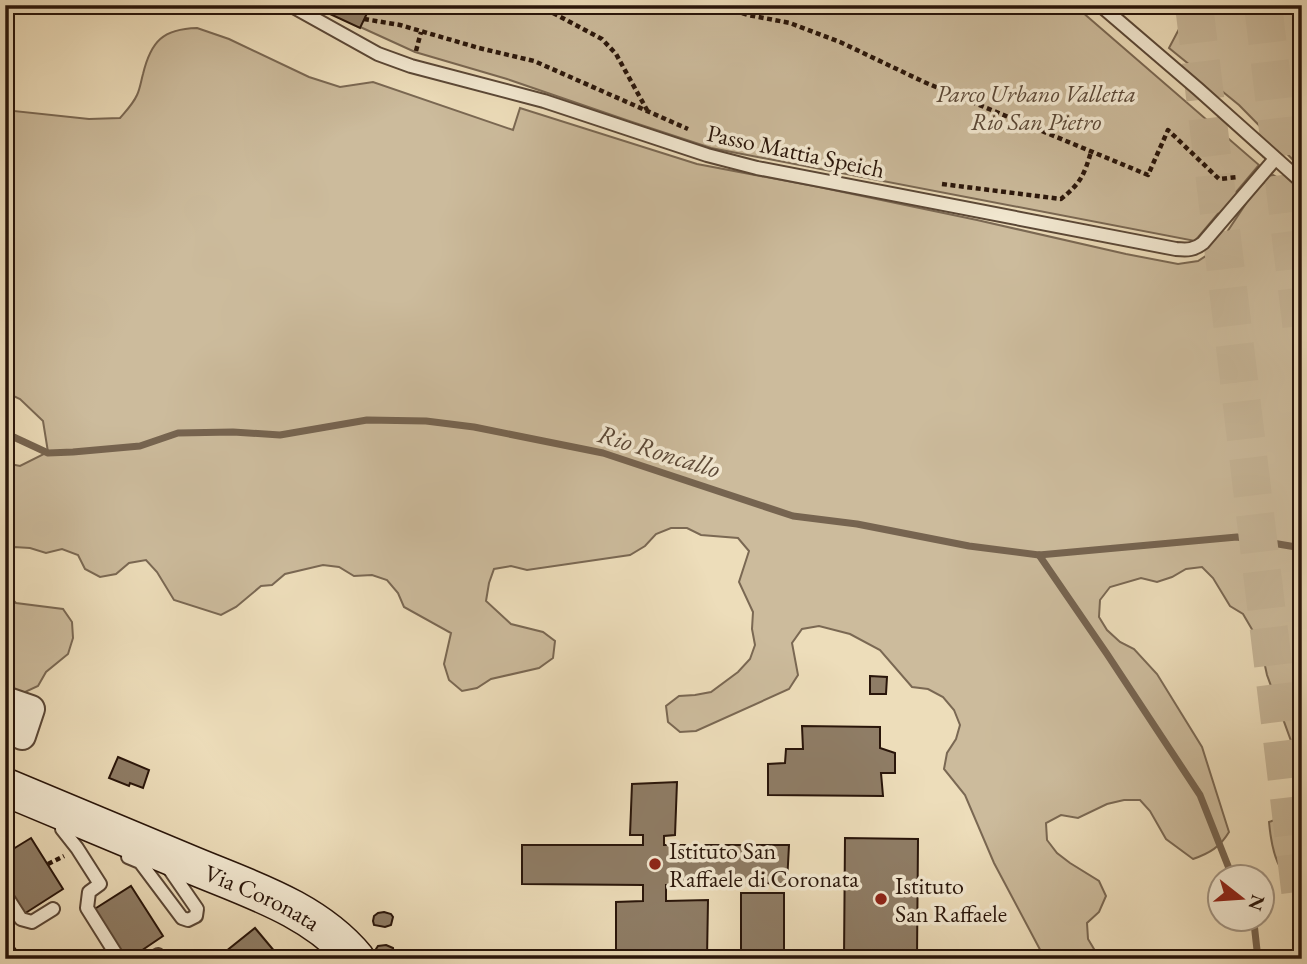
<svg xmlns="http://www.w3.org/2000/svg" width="1307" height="964" viewBox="0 0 1307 964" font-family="'EB Garamond',serif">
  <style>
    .green { fill: #ccbb9c; stroke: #7a6853; stroke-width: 2 }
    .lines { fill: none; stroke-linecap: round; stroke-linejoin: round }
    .stream { stroke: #766450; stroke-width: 7 }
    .building { fill: #8f7d66; stroke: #29150a; stroke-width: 2 }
    .highway-tunnel { stroke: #c6b597; stroke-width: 38; stroke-dasharray: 38 19; stroke-linecap: butt }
    .lane-casing { stroke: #5a4736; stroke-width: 16 }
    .street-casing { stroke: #5a4736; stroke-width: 30 }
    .secondary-casing { stroke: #29150a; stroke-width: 40 }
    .path { stroke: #29150a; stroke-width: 4.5; stroke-dasharray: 5 3.5; stroke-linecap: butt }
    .lane { stroke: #f3e9d2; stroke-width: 12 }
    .street { stroke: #f3e9d2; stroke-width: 26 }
    .secondary { stroke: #f3e9d2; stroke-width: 37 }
    .poi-dot { fill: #8f2418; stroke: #f3e9d2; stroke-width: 2.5 }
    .labels { text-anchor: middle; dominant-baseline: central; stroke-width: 7; stroke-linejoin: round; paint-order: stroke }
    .park-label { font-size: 24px; font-style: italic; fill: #5a4736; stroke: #f3e9d2 }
    .street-label { font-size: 24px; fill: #29150a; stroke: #f3e9d2 }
    .poi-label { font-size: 24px; fill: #29150a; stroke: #f3e9d2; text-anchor: start }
    .water-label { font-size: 26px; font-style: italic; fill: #5d4a38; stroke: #f3e9d2 }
  </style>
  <rect width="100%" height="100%" fill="#edddba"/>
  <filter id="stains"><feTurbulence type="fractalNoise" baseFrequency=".00286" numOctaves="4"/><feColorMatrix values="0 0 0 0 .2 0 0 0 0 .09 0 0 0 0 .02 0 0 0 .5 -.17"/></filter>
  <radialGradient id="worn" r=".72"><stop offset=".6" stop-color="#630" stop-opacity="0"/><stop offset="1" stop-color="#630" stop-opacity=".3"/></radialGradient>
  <g class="green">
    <polygon points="312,5 1074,5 1259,165 1195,241 711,148 632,122 507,79 415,52"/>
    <polygon points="1182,5 1302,5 1302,169 1239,105 1169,48 1188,12"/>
    <path d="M197 28 229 39 309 77 340 87 373 82 513 130 520 108 697 164 819 187 977 220 1126 254 1178 264 1198 261 1215 250 1255 190 1273 175 1285 182 1302 196V771L1267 675 1260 643 1243 614 1230 606 1213 578 1202 567 1186 569 1172 577 1157 582 1141 578 1110 587 1100 600 1099 617 1107 630 1120 642 1134 649 1157 674 1202 747 1229 832C1220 847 1210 853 1193 859L1166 839 1150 811 1140 800H1124L1107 804 1078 818 1061 815 1046 823 1047 840 1057 853 1070 863 1099 881 1106 896 1099 912 1087 923 1088 939 1100 959H1045L994 863 965 795 944 769 947 753 956 739 960 725 954 710 943 697 928 689 912 687 880 650 850 634 819 626 802 629 792 643 798 675 789 689 696 731 680 732 668 722 666 706 679 696 695 695 711 692 738 672 750 659 755 645 752 629 753 612 739 582 749 551 738 538 701 535 687 528H671L656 534 645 546 630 555 527 570 511 566 494 569 489 583 486 601 511 624 543 632 555 641 553 658 539 668 491 679 477 688 462 691 449 680 444 664 451 633 404 607 398 593 387 580 372 575 354 576 339 567 323 565 285 574 272 585 261 586 236 607 221 615 174 600 157 572 146 560 129 563 116 574 100 577 85 569 78 555 62 549 46 553 30 548 14 547 5 549V463L20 466 48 452 43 421 20 399 5 392V110L89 119 120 118C126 111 133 104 137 95 140 89 141 81 143 74 151 41 163 29 197 28Z"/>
    <polygon points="5,592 16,603 63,609 72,622 73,638 68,654 46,672 38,686 23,693 5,687"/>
    <path d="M1302 809V896C1278 872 1272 855 1269 822L1299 812Z"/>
  </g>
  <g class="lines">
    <g class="stream">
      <polyline points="5,433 48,453 73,452 140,446 178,433 233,432 280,435 367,420 426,421 474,427 603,453 793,516 857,524 969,546 1039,555 1237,537 1302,548"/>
      <polyline points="1039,555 1107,654 1200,795 1232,876"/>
      <polyline points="1251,918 1254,923 1258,959"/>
    </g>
  </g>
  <g class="building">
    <polygon points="315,5 371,5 360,28 315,7"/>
    <polygon points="870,676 887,677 886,694 870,694"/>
    <polygon points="5,707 16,711 5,742"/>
    <polygon points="802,726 880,727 880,748 895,753 895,773 881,773 883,796 768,795 768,764 785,763 786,749 803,749"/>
    <polygon points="118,757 149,770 143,788 130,783 129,786 109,778"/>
    <polygon points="677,782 675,835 664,836 664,845 789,845 787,883 666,885 666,901 708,900 707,959 616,959 616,902 643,901 643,885 522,884 522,845 643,845 643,835 630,835 632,784"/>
    <polygon points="31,838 63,889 24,914 5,886 5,854"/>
    <polygon points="845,838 918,839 917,959 844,959"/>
    <polygon points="131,886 163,936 129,959 124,959 93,910"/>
    <rect x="741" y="893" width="43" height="66"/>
    <polygon points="384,912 391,914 393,917 391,925 385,927 374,925 373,921 374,916 378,913"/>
    <polygon points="255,928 281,959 222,959 220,956"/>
    <polygon points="5,935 16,950 5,957"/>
    <polygon points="386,945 393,948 394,957 392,959 376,958 376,949 378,946"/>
  </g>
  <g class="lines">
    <g class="highway-tunnel">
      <polyline points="1194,5 1302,906"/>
      <polyline points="1263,5 1302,330"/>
    </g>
    <defs>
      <g id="lane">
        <path d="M290 5 378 54 411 66 544 101 707 155 757 168 1176 249C1188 250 1194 250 1203 243L1275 159"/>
        <polyline points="1100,5 1198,89 1302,182"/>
        <polyline points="62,829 77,848 100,884 89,892 87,908 119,959"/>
        <polyline points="128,857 140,862 182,918 188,920 196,916 197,909 168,867"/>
        <polyline points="5,894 21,919 32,922 53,909"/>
        <polyline points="153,959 158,955"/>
      </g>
      <polyline id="street" points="5,700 31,709 22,736"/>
      <g id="secondary">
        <path id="s1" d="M5 787C66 812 126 838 187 863 246 888 314 908 356 959"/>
      </g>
    </defs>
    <use href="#lane" class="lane-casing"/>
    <use href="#street" class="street-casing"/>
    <use href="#secondary" class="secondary-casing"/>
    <g class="path">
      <polyline points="538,5 602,39 616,54 647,110"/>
      <polyline points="718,5 748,15 790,23 840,42 924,82 1148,175 1168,130 1219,179 1238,177"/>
      <polyline points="364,19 400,25 479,48 534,61 688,129"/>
      <polyline points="416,51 421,32"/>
      <path d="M942 184 1061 199C1081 183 1084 175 1091 152"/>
      <polyline points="48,864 64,856"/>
    </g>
    <use href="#lane" class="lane"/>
    <use href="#street" class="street"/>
    <use href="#secondary" class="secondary"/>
  </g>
  <g class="poi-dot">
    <circle cx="655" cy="864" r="7"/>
    <circle cx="881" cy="899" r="7"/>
  </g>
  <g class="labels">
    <g class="park-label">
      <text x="1036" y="93">Parco Urbano Valletta<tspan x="1036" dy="28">Rio San Pietro</tspan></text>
    </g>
    <g class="street-label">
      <text transform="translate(796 151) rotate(12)">Passo Mattia Speich</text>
      <text stroke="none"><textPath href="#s1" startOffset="280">Via Coronata</textPath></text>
    </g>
    <g class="poi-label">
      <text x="669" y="850">Istituto San<tspan x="669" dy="28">Raffaele di Coronata</tspan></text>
      <text x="895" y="885">Istituto<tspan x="895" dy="28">San Raffaele</tspan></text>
    </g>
    <g class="water-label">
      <text transform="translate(659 451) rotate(17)">Rio Roncallo</text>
    </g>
  </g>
  <rect width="1307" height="964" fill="none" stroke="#edddba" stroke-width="28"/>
  <rect x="7" y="7" width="1293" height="950" fill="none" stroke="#29150a" stroke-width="3.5"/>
  <rect x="14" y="14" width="1279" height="936" fill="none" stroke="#29150a" stroke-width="2"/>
  <g transform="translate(1241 898) rotate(107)"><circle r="33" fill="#f3e9d2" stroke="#a29482" stroke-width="2"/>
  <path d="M0-5L12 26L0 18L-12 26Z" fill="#8f2418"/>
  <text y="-10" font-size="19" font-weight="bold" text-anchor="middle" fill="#29150a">N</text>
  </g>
  <rect width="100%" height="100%" filter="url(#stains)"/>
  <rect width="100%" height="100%" fill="url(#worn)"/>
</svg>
